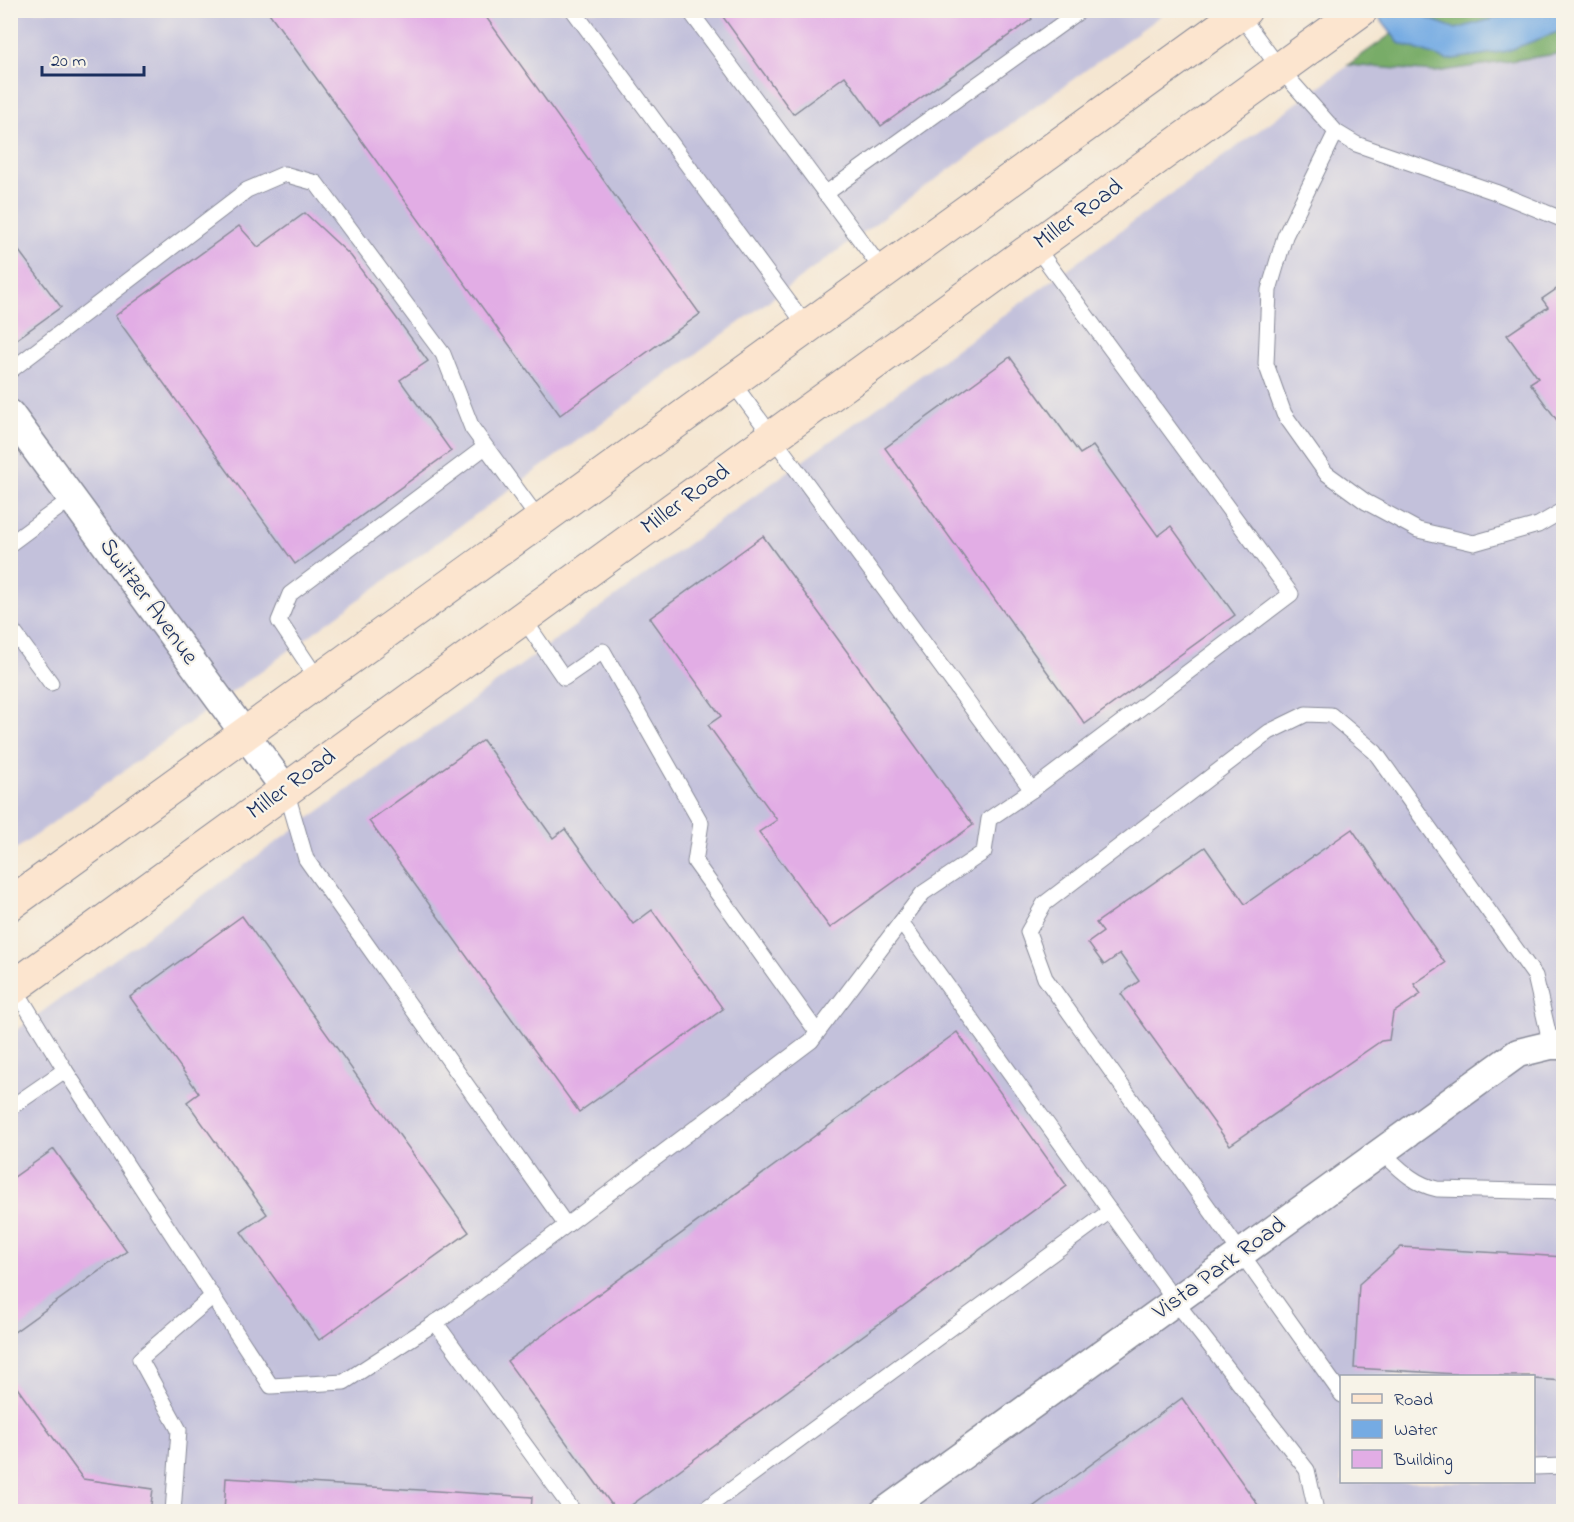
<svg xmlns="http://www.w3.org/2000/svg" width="1574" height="1522" viewBox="0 0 1574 1522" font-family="'Indie Flower',sans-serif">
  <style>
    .industrial { fill: #c3c1db; fill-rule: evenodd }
    .forest { fill: #78ac68; stroke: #4a6e63; stroke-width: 1.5 }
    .water { fill: #75abe3; stroke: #486da0; stroke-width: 1.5 }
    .building { fill: #e2ade5 }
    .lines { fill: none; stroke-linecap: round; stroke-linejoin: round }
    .service-casing { stroke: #888a98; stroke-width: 17 }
    .minor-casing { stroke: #888a98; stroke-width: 31 }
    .secondary-casing { stroke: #888a98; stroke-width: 35 }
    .service { stroke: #fff; stroke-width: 15 }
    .minor { stroke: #fff; stroke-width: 28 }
    .secondary { stroke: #fce5cf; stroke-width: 33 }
    .labels { text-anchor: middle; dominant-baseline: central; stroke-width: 4.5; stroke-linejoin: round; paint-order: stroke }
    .street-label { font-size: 24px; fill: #1b2f5e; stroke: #f7f3e8 }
  </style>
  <rect width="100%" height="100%" fill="#f7f3e8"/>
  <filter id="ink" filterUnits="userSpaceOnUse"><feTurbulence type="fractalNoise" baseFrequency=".0167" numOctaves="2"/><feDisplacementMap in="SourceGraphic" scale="12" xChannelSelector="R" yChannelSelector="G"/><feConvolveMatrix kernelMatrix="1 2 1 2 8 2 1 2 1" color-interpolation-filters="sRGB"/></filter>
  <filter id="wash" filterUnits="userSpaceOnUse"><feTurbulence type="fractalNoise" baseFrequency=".008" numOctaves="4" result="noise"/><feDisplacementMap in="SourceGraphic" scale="24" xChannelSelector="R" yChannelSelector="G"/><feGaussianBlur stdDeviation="1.35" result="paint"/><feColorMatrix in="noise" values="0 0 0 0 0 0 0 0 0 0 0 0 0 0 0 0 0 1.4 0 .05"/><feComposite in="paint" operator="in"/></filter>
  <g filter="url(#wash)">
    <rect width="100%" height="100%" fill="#f5e6d1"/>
    <g class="industrial">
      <polygon points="11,11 1167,11 11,853"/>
      <path d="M1424 11H1563V1511H11L10 1035ZM1342 1376H1534V1482H1342Z"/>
    </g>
    <polygon class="forest" points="1424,11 1563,11 1563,53 1435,72 1348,65"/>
    <polygon class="water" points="1374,11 1421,11 1427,18 1456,29 1521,11 1563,11 1563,30 1507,51 1447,60 1399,43"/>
    <g id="blocks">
      <g class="building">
        <polygon points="267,10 481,10 700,314 560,415"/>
        <polygon points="718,10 1026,10 1032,19 881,126 845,76 793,114"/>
        <polygon points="305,213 351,256 428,361 400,380 451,451 295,564 115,316 239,226 258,247"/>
        <polygon points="10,239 61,307 14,341 10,336"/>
        <polygon points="1564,284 1564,430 1530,383 1538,378 1507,335 1548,307 1542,299"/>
        <polygon points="1010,357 1080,454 1093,446 1158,536 1171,526 1235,615 1085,724 885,448"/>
        <polygon points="763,536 973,825 830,928 759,832 777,820 708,725 721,716 650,618"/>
        <polygon points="483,740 553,838 565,829 633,924 652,910 723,1009 579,1112 369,821"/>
        <polygon points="1352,829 1445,963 1414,984 1421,994 1393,1013 1389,1040 1381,1041 1230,1145 1121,994 1139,981 1120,954 1104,965 1088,943 1103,932 1096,923 1205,847 1245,904"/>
        <polygon points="242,916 469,1232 319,1340 241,1232 267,1214 187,1102 199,1093 130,997"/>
        <polygon points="957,1032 1067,1186 622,1512 617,1512 507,1361"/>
        <polygon points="54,1149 127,1251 10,1335 10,1180"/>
        <polygon points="1401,1247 1564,1257 1564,1381 1534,1379 1534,1376 1490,1376 1354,1368 1359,1284"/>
        <polygon points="10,1378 83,1479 153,1489 150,1512 10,1512"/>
        <polygon points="1182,1398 1263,1512 1026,1512"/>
        <polygon points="226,1478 532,1497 531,1512 224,1512"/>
      </g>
    </g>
  </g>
  <g filter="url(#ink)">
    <use href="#blocks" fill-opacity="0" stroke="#888a98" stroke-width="1.5"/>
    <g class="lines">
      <defs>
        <g id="service">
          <polyline points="573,10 807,327"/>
          <polyline points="689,10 884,272"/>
          <polyline points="1238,12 1280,69 1336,132 1356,144 1495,192 1564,220"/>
          <polyline points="1336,132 1285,236 1269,290 1266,364 1284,414 1326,473 1366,502 1418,530 1474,543 1538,525 1564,510"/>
          <polyline points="825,194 1081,10"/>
          <polyline points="10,371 247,190 284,174 316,183 443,354 472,428 540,521"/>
          <polyline points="732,382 1032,790"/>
          <polyline points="10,544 72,498"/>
          <polyline points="523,618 564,678 603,651 701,823 695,862 817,1032"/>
          <polyline points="10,627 51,683"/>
          <polyline points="319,681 279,621 290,594 485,447"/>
          <polyline points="286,790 306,859 566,1225"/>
          <polyline points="901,922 1175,1301 1307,1470 1315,1506 1314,1512"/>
          <polyline points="14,987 65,1070 271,1386 344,1382 447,1315 811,1041 923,893 984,852 989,819 1032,790 1291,594 1035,246"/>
          <polyline points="10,1108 65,1070"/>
          <path d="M1382 1152C1399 1168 1413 1184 1437 1189L1564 1192"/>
          <polyline points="435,1322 574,1512"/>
          <polyline points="1342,1395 1045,978 1028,932 1044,904 1269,732 1306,714 1331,715 1375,752 1535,976 1551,1045"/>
          <polyline points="1534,1467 1564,1466"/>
          <polyline points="173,1512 179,1430 140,1359 213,1296"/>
          <polyline points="701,1512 1110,1211"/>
        </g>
        <g id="minor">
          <polyline points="10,414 286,790"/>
          <polyline points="884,1512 1518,1053 1551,1045 1564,1045"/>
        </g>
        <g id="secondary">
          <polyline points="10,904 1245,10"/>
          <polyline points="10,990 1361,10"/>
        </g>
      </defs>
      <use href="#service" class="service-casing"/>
      <use href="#minor" class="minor-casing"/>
      <use href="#secondary" class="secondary-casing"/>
      <use href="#service" class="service"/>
      <use href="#minor" class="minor"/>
      <use href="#secondary" class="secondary"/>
    </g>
  </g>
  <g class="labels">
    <g class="street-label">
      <text transform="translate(1079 215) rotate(-36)">Miller Road</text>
      <text transform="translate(686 500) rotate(-36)">Miller Road</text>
      <text transform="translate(148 602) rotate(54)">Switzer Avenue</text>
      <text transform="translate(292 785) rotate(-36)">Miller Road</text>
      <text transform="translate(1220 1269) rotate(-36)">Vista Park Road</text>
    </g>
  </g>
  <rect width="1574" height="1522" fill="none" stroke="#f7f3e8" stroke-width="36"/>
  <rect x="1340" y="1375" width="195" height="108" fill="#f7f3e8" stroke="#9fa5b1" stroke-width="1.5"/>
  <rect x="1352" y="1394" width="30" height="9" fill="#fce5cf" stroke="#9fa5b1" stroke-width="1.5"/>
  <text x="1394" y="1405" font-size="18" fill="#1b2f5e">Road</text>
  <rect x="1352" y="1420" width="30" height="18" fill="#75abe3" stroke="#9fa5b1" stroke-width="1.5"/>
  <text x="1394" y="1435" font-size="18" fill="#1b2f5e">Water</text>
  <rect x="1352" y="1450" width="30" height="18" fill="#e2ade5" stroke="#9fa5b1" stroke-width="1.5"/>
  <text x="1394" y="1465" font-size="18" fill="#1b2f5e">Building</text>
  <path d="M42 66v9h102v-9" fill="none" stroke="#1b2f5e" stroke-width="3"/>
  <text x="51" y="66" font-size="18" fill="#1b2f5e" stroke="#f7f3e8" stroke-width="4.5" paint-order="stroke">20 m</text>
</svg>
